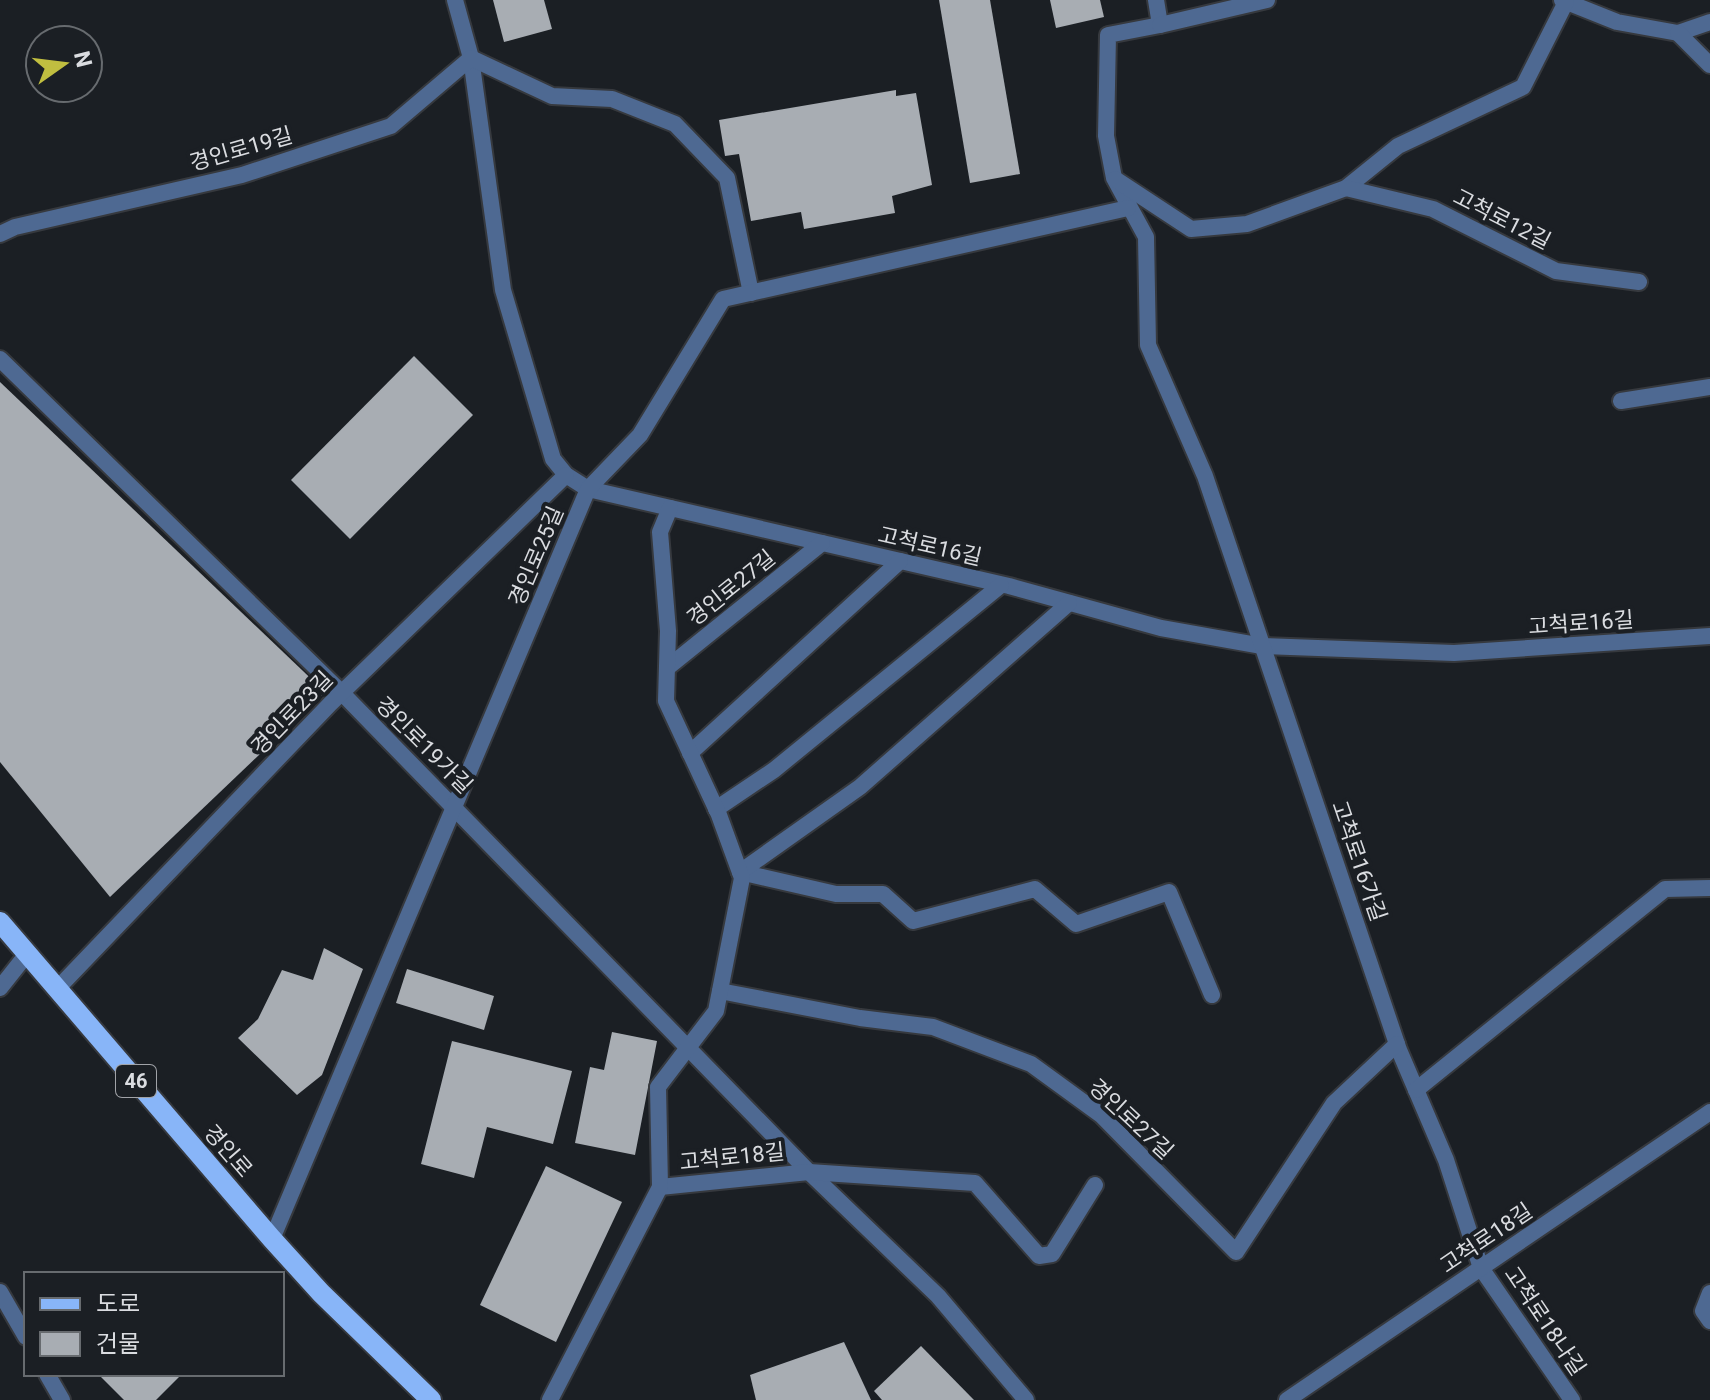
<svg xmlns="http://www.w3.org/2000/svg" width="1710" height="1400" viewBox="0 0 1710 1400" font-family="Roboto,'Noto Sans KR',sans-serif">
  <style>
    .building { fill: #a8adb3 }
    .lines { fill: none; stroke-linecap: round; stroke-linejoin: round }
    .minor-casing { stroke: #36393e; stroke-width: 20 }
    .primary-casing { stroke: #36393e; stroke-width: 24 }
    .minor { stroke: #4e6992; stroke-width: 16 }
    .primary { stroke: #88b5f8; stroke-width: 20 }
    .labels { text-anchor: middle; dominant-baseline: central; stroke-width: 8; stroke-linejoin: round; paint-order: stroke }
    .shield { fill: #1b1f24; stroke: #a1a3a8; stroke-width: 2 }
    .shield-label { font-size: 20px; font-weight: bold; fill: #dadce0 }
    .street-label { font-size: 22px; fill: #dadce0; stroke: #1b1f24 }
  </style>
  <rect width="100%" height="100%" fill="#1b1f24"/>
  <g class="building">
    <polygon points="493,0 544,0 552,29 504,42"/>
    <polygon points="939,0 990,0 1020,174 970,183"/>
    <polygon points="1050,0 1100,0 1104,17 1056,28"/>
    <polygon points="896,90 896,96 916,93 932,185 892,196 895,213 804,229 801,212 751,221 739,154 725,156 719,120"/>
    <polygon points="414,356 473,415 350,539 291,480"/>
    <polygon points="0,382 325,692 110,897 0,762"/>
    <polygon points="324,948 363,969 322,1075 297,1095 238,1038 258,1019 282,970 313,980"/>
    <polygon points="407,969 494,996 484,1030 396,1003"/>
    <polygon points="612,1032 657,1041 635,1155 575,1143 590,1067 604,1070"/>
    <polygon points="452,1041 572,1071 553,1144 487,1127 474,1178 421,1164"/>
    <polygon points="546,1166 622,1202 556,1342 480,1305"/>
    <polygon points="844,1342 871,1400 756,1400 750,1375"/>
    <polygon points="921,1346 974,1400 882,1400 874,1391"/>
    <polygon points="98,1374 182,1374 156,1400 124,1400"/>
  </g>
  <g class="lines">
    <defs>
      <g id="minor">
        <polyline points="455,0 471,58 503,290 553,459 566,475 588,489 1009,586 1161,628 1262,646 1454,653 1710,636"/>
        <polyline points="1156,0 1160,25 1108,35 1106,136 1114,178 1146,237 1148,345 1205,476 1399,1050 1446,1160 1481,1268 1572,1400"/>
        <polyline points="1562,0 1617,22 1678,33 1710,22"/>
        <polyline points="1160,25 1267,0"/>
        <polyline points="1678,33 1710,65"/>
        <polyline points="1115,179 1191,229 1247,224 1346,188 1398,146 1523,87 1566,2"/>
        <polyline points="1346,188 1433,209 1556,271 1639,282"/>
        <polyline points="0,234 15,227 242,175 391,126 471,58 552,96 612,99 675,124 727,178 751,293"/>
        <polyline points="0,359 342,693 809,1172 938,1296 1026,1400"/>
        <polyline points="1621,401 1710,387"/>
        <polyline points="667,668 822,543"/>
        <polyline points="690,753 900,561"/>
        <polyline points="716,809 774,770 1001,585"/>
        <polyline points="740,872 836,894 883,894 913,921 1035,889 1076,924 1169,892 1212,995"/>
        <polyline points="740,872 860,787 1069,603"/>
        <polyline points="0,988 27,954"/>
        <polyline points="57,989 330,704 566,475"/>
        <polyline points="720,991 860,1018 933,1027 1031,1064 1101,1115 1236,1252 1334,1103 1397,1044"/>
        <polyline points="1416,1090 1665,889 1710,888"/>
        <polyline points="660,1187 809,1172 975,1183 1039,1256 1052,1254 1095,1185"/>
        <polyline points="272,1239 588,489 640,435 723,299 1128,208"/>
        <polyline points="0,1292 26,1337"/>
        <polyline points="1710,1293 1703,1311 1710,1321"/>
        <polyline points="47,1374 62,1400"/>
        <polyline points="550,1400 660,1187 658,1087 716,1011 742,878 719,815 666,701 668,631 660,532 670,508"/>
        <polyline points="1287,1400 1710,1112"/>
      </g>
      <polyline id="primary" points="0,922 272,1239 321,1293 431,1400"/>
    </defs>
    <use href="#minor" class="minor-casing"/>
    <use href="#primary" class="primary-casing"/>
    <use href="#minor" class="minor"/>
    <use href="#primary" class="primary"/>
  </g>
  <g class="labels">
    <rect class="shield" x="116" y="1065" width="40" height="32" rx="6"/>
    <g class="shield-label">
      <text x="136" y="1081">46</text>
    </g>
    <g class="street-label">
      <text transform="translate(241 149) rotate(-16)">경인로19길</text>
      <text transform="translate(1502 219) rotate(27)">고척로12길</text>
      <text transform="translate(930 546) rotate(13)">고척로16길</text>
      <text transform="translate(536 556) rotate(-67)">경인로25길</text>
      <text transform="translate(731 588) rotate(-39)">경인로27길</text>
      <text transform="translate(1581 623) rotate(-4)">고척로16길</text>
      <text transform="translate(292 713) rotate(-46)">경인로23길</text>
      <text transform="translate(424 745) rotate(45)">경인로19가길</text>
      <text transform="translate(1359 861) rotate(71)">고척로16가길</text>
      <text transform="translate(1131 1119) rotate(43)">경인로27길</text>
      <text transform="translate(228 1151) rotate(49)">경인로</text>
      <text transform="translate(732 1157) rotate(-6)">고척로18길</text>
      <text transform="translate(1486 1238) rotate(-34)">고척로18길</text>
      <text transform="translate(1545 1321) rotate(56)">고척로18나길</text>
    </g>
  </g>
  <rect x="24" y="1272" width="260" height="104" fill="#1b1f24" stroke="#676b6f" stroke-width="2"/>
  <rect x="40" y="1298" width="40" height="12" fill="#88b5f8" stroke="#676b6f" stroke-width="2"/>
  <text x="96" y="1312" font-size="24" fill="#dadce0">도로</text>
  <rect x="40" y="1332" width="40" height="24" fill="#a8adb3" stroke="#676b6f" stroke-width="2"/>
  <text x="96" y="1352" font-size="24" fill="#dadce0">건물</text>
  <g transform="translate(64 64) rotate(76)"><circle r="38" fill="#1b1f24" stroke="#676b6f" stroke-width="2"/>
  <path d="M0-6L14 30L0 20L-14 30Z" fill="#c0be40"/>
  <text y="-12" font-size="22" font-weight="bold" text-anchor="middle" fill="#dadce0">N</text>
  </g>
</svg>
